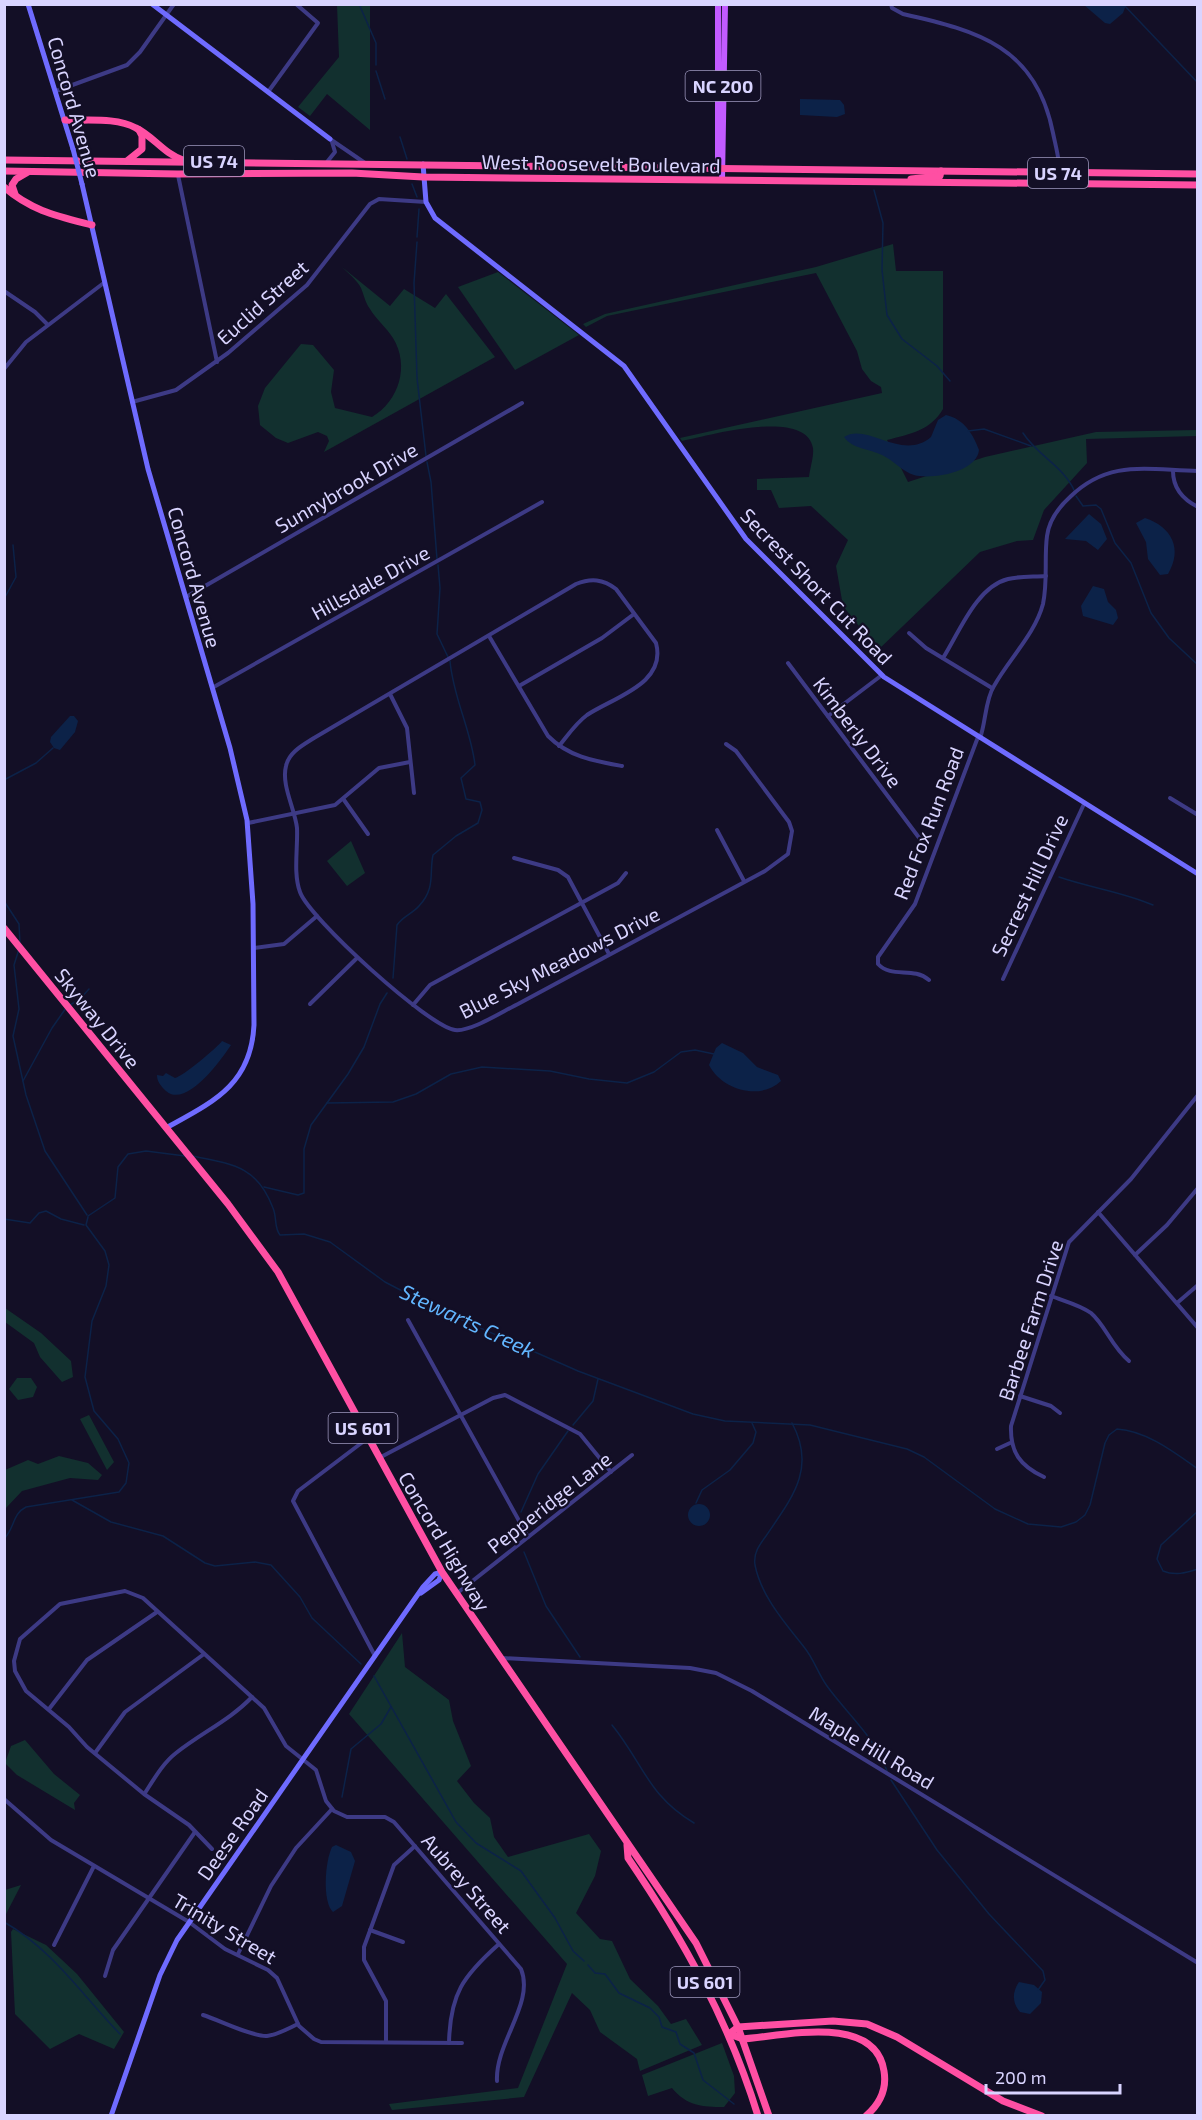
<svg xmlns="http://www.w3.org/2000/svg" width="1202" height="2120" viewBox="0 0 1202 2120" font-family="'Exo 2',sans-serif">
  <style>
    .green { fill: #12302f }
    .water { fill: #0c2248 }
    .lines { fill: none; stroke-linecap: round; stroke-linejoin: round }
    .stream { stroke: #0c2248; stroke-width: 1.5 }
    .street { stroke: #3d3a85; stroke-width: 4 }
    .secondary { stroke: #6f6bff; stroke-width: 5 }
    .primary { stroke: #c25bff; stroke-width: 6 }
    .highway { stroke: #ff4fa3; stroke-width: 7 }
    .secondary-bridge { stroke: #6f6bff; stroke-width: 5 }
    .labels { text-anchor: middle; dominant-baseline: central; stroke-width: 4.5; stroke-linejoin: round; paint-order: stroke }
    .shield { fill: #130f26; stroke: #9e99be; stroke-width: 1.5 }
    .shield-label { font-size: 18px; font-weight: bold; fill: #d9d4ff }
    .street-label { font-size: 20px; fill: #d9d4ff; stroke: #130f26 }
    .water-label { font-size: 21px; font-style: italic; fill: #62b6ff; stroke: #130f26 }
  </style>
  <rect width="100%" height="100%" fill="#130f26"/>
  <g class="green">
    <polygon points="337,5 370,5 370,130 327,94 310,116 298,107 339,57"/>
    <path d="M893 244 896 271H943V409C930 431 910 434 887 440L908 482 985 457 1096 432 1197 430V436L1086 439 1087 463 1044 510 1033 540 1017 541 980 552 878 650 843 606 836 566 848 540 811 506 779 508 771 490H757V479L809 477C810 468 814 457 813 448 806 407 708 436 682 441L680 438 882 393 881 387 871 381 862 369 857 351 816 273 607 316 586 327 583 324 605 314 816 267Z"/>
    <path d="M342 267 390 306 404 289 435 308 446 294 495 357 324 452 329 441 327 436 318 432 288 443 276 438 260 425 258 406 265 388 301 344 313 345 334 370 331 392 335 408 372 417C399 401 410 366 393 338 386 327 376 319 370 309 365 302 364 295 361 288 357 280 348 273 342 267Z"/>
    <polygon points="498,272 579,335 515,370 458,287"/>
    <polygon points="351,841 365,873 347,886 327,861"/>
    <polygon points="5,1308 41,1333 71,1361 73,1377 62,1382 40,1357 34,1343 5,1322"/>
    <polygon points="17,1378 31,1378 37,1387 33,1397 18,1400 9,1389"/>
    <polygon points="89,1415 114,1462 107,1470 80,1419"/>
    <polygon points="59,1456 88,1463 102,1475 98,1480 70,1478 22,1491 5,1509 5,1470 28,1460 38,1464"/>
    <polygon points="402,1633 405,1667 449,1700 453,1721 471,1766 457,1781 474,1803 490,1818 494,1837 508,1857 589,1834 601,1851 595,1876 576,1913 600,1939 612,1941 630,1979 658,2006 671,2024 686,2019 702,2045 640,2071 637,2059 600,2032 590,2010 572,1993 524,2097 392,2110 389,2104 518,2088 567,1964 349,1714"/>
    <polygon points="25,1740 54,1774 80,1795 74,1803 75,1810 17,1775 5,1763 11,1746"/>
    <polygon points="21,1885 5,1916 5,1890"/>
    <polygon points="13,1929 46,1945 77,1974 124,2032 114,2049 79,2034 50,2049 15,2014 11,1932"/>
    <path d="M722 2043 734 2076 735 2093 724 2107C702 2107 687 2106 672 2088L648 2096 642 2075Z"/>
  </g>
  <g class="water">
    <polygon points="1084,5 1125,4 1126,5 1123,13 1110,24 1105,23"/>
    <polygon points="800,99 840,100 844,105 845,114 837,117 800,115"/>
    <path d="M946 415C964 419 973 434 979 450 977 472 932 480 914 475 903 472 893 460 882 455 870 449 852 449 844 437 867 422 902 462 931 437L938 420Z"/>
    <polygon points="1089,514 1101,524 1107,539 1098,550 1086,541 1065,539"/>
    <path d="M1145 518C1172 527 1183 549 1168 574L1160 575 1148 559 1146 542 1136 523Z"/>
    <polygon points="1093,586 1104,589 1108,602 1116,610 1118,618 1113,625 1083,616 1081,606"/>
    <polygon points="70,716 74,716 78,721 75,732 60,750 54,748 50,742 51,737"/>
    <path d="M222 1041 231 1045C222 1059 186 1109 166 1091 161 1086 157 1082 157 1075L163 1076 166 1073 175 1078C182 1077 218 1047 222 1041Z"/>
    <path d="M722 1043 743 1053 757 1067 778 1075 781 1081C760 1101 722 1090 709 1065L716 1048Z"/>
    <circle cx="699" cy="1515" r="11"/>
    <path d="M336 1845 351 1852 355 1861 342 1906 333 1912C322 1902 325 1861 332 1847Z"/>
    <path d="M1019 1982 1034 1985 1042 1992 1041 2003 1030 2014 1020 2012C1012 2003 1012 1992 1019 1982Z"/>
  </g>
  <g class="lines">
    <g class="stream">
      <polyline points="359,4 376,43 376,65"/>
      <polyline points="1123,4 1198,83"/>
      <polyline points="376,71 385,99"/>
      <polyline points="400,137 407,159"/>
      <polyline points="412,184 417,197"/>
      <polyline points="874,190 883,223 882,270 887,315 902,339 937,366 950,381"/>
      <polyline points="417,237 419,209"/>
      <polyline points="417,242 414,283 417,378 426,456"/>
      <polyline points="968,431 984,429 1031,446"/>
      <path d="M1023 433C1037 455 1064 467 1074 490"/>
      <polyline points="427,462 431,482 437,559"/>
      <polyline points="1076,496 1083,506 1096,505 1101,509 1115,543 1131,563 1151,613 1169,638 1198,665"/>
      <polyline points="438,565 440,588 437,634 448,657"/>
      <polyline points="4,599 16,577 13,545"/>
      <polyline points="4,780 36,763 53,748"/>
      <path d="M1059 877C1091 888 1123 892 1153 905"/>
      <polyline points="4,901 19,924 20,944"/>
      <polyline points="19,949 14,965 19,1009 13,1036 26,1095 45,1151 87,1215"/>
      <path d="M393 978 397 925C403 916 412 914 419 906 436 888 429 873 433 855L456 836 478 823 482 810 480 802 466 799 461 778 475 765C471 730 453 697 450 661"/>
      <polyline points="70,1005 80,999 89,989"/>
      <polyline points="23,1081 52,1028 66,1008"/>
      <polyline points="327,1103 393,1102 416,1094 451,1074 482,1067 550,1071 589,1079 627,1083 654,1072 681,1052 695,1050 714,1054"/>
      <path d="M192 1156C233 1164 257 1166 273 1208 277 1217 274 1228 280 1235L304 1234 330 1242 385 1282 435 1308 578 1371 693 1414 725 1421 810 1425 907 1449 924 1457 995 1509 1028 1524 1061 1527 1076 1522 1085 1515 1090 1505 1105 1443 1109 1435 1117 1429C1147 1431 1174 1452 1198 1469"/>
      <polyline points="264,1187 298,1195 304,1193 304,1149 311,1125 348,1074 364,1047 380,1004 387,993"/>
      <polyline points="88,1216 115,1198 118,1167 128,1154 146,1151 185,1156"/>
      <polyline points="4,1219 30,1223 39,1213 46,1211 61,1219 84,1225"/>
      <path d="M792 1423C817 1469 791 1499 766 1536 760 1544 753 1553 755 1565 761 1596 785 1623 804 1647 814 1659 818 1674 827 1686 848 1715 875 1737 887 1771"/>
      <polyline points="573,1425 593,1401 598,1379"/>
      <polyline points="72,1500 111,1522 163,1536 205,1563 215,1566 255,1562 271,1565 300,1597 312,1618 361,1664"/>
      <polyline points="696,1503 702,1490 730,1470 753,1443 756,1432 752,1423"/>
      <path d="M1198 1511 1161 1545 1157 1559 1163 1571C1175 1576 1185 1573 1198 1569"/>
      <polyline points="521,1512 538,1474 568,1431"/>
      <path d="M4 1539C15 1528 12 1514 26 1507L119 1492 126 1483 129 1463 118 1439 94 1411 85 1377 92 1321 106 1286 109 1265 105 1251 86 1225 88 1217"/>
      <polyline points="524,1552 546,1606 580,1657"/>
      <polyline points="374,1676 456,1822 476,1843 521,1871 555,1918 573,1951 584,1961"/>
      <path d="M612 1725C643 1763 648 1796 694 1823"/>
      <polyline points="891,1780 937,1850 989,1914 1043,1971 1045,1980 1038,1990"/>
      <polyline points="342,1797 351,1749 381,1724 391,1707"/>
      <path d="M4 1922C52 1949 82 1995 120 2034"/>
      <polyline points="588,1965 595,1973 605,1974 619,1993 650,2008 659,2017 662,2027 676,2032 680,2044 694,2053 703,2080 734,2104"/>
    </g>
    <g class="street">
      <path d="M891 4 892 8 903 14C979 31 1036 47 1053 133 1056 148 1062 167 1058 183"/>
      <polyline points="56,91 127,65 140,52 174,4"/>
      <polyline points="268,92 318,23 296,4"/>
      <polyline points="330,139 365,163"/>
      <polyline points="327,162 335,152 332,142"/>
      <polyline points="178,175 217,362"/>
      <polyline points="4,291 35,312 47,324"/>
      <polyline points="4,369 26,342 105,282"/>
      <polyline points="132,402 176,390 228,353 307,285 370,204 379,199 426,202"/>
      <path d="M1173 471C1173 488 1182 499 1198 507"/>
      <polyline points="186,597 522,403"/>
      <polyline points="909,633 926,648 992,688"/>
      <path d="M489 636 548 736C569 757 594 761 622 766"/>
      <path d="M943 658C959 633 976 587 1008 579 1020 576 1033 577 1046 576"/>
      <polyline points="788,663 926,847"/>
      <polyline points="519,686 602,638 634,614"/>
      <polyline points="212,688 542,502"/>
      <polyline points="390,694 407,728 414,793"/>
      <polyline points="828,716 882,675"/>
      <path d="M980 738C986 722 985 700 994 686 1009 659 1035 634 1043 604 1048 581 1044 558 1047 536 1049 521 1059 507 1070 497 1109 459 1147 470 1198 471"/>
      <path d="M559 746C568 735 576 723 587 715 614 697 667 684 656 643L616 589C603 579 591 578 576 584L314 738C303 745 289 752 286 766 281 785 295 809 297 828 298 848 293 873 300 892 309 918 429 1027 455 1030 471 1032 503 1011 518 1004L765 871 788 854 792 831 789 822 736 751 726 744"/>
      <polyline points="1170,798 1198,815"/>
      <polyline points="344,800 368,834"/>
      <polyline points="248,823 335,805 379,768 410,762"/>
      <polyline points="717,830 744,881"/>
      <polyline points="514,858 558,870 568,877 609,954"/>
      <polyline points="254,948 284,944 317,916"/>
      <polyline points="1003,979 1084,804"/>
      <path d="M929 980C913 966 892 979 878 964V957L915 904 978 737"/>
      <polyline points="310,1004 357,958"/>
      <polyline points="413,1005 430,985 618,883 626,873"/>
      <polyline points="1098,1212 1198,1328"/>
      <polyline points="1135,1255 1167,1225 1198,1188"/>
      <path d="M1051 1296C1064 1301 1080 1305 1091 1313 1106 1326 1111 1346 1129 1361"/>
      <polyline points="1177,1303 1198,1285"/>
      <polyline points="408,1320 528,1537"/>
      <polyline points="1020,1396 1051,1406 1060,1413"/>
      <polyline points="368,1438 298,1491 293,1501 375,1656"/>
      <polyline points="997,1449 1010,1443"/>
      <polyline points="379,1458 493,1398 505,1395 580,1434 611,1472"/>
      <path d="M1044 1477C1020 1466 1010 1452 1011 1426L1069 1242 1131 1179 1198 1095"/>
      <polyline points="456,1594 632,1455"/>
      <polyline points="502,1658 690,1668 716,1673 752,1691 1198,1963"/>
      <polyline points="49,1709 87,1660 157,1612"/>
      <polyline points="95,1753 125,1712 204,1654"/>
      <path d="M145 1793C154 1779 163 1763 176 1753 201 1733 230 1720 252 1697"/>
      <polyline points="4,1799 51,1840 189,1922 225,1949 268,1970 277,1978 299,2026 314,2039 321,2042 462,2043"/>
      <path d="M212 1849 189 1825 144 1794 87 1747 69 1727 26 1691 15 1671 14 1661 20 1639 60 1604 125 1591 143 1598 264 1708 286 1746 316 1770 326 1801 334 1811 347 1817H385L394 1822 521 1969C535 2003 495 2043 497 2081"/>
      <polyline points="370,1930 403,1942"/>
      <polyline points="54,1945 94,1866"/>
      <polyline points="238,1954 271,1886 296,1848 332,1809"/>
      <polyline points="105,1976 113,1950 195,1832"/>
      <path d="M203 2015C219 2020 253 2037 267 2036 277 2035 289 2028 298 2024"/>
      <polyline points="386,2042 386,2001 364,1960 364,1947 394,1865 415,1846"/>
      <path d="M449 2043C450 1994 463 1976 499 1944"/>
    </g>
    <g class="secondary">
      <polyline points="28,4 73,149"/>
      <polyline points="152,4 330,139"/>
      <polyline points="423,164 426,202 435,218 624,366 746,539 884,677 1198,874"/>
      <path d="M82 184 148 469 230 748 247 820 253 904 254 1025C251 1085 213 1102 166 1128"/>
      <polyline points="421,1593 439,1580 442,1572"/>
      <polyline points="111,2116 160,1975 177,1940 423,1587 435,1574 442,1572"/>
    </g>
    <g class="primary">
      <polyline points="718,4 718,160 721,167"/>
      <polyline points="722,180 725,4"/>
    </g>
    <g class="highway">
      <path d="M65 120C87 121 116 117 136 128 153 136 164 154 183 160"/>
      <polyline points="4,160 1198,174"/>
      <polyline points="127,161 142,149 142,136 139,130"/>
      <polyline points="4,171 178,174 352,173 423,177 1198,185"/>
      <polyline points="911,179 940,176 941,171"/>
      <path d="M4 187C32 211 57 216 92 225"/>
      <polyline points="15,194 12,185 16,179 28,172"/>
      <polyline points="4,928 228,1204 278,1272 442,1572 696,1943 738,2027 769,2116"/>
      <path d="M627 1845 628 1858C683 1939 729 2021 758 2116"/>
      <polyline points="729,2034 738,2027 833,2021 867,2024 897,2037 1003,2101 1042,2116"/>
      <path d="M729 2034 743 2039C783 2036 875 2013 884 2071 887 2089 880 2104 866 2116"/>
    </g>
    <polyline class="secondary-bridge" points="73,149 82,184"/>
  </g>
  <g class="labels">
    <g class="shield">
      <rect x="685.5" y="71" width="75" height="30" rx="4.5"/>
      <rect x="184" y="146" width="60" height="30" rx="4.5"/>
      <rect x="1028" y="158" width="60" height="30" rx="4.5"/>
      <rect x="328.5" y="1413" width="69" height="30" rx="4.5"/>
      <rect x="670.5" y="1967" width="69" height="30" rx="4.5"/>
    </g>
    <g class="shield-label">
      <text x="723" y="86">NC 200</text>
      <text x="214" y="161">US 74</text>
      <text x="1058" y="173">US 74</text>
      <text x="363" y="1428">US 601</text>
      <text x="705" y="1982">US 601</text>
    </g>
    <g class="street-label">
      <text transform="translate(75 107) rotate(74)">Concord Avenue</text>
      <text transform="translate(601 163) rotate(1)">West Roosevelt Boulevard</text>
      <text transform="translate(262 302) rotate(-42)">Euclid Street</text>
      <text transform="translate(346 487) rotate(-30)">Sunnybrook Drive</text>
      <text transform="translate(195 577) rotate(74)">Concord Avenue</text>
      <text transform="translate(370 582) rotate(-29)">Hillsdale Drive</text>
      <text transform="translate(817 586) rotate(46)">Secrest Short Cut Road</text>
      <text transform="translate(858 732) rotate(53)">Kimberly Drive</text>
      <text transform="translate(928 823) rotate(-69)">Red Fox Run Road</text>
      <text transform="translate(1029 885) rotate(-65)">Secrest Hill Drive</text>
      <text transform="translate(559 962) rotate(-27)">Blue Sky Meadows Drive</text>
      <text transform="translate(98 1018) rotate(51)">Skyway Drive</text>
      <text transform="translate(1030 1320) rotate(-72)">Barbee Farm Drive</text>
      <text transform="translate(549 1502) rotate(-38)">Pepperidge Lane</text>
      <text transform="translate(445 1541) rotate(59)">Concord Highway</text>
      <text transform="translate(872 1747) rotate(31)">Maple Hill Road</text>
      <text transform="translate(232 1834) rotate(-55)">Deese Road</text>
      <text transform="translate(467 1883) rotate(49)">Aubrey Street</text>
      <text transform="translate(225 1928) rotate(31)">Trinity Street</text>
    </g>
    <g class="water-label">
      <text transform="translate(468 1320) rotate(25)">Stewarts Creek</text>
    </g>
  </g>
  <rect width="1202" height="2120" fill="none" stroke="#d9d4ff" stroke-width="12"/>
  <path d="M986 2084v9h134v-9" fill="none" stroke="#d9d4ff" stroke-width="3"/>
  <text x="995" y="2084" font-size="18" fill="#d9d4ff" stroke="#130f26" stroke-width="4.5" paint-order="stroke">200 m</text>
</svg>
